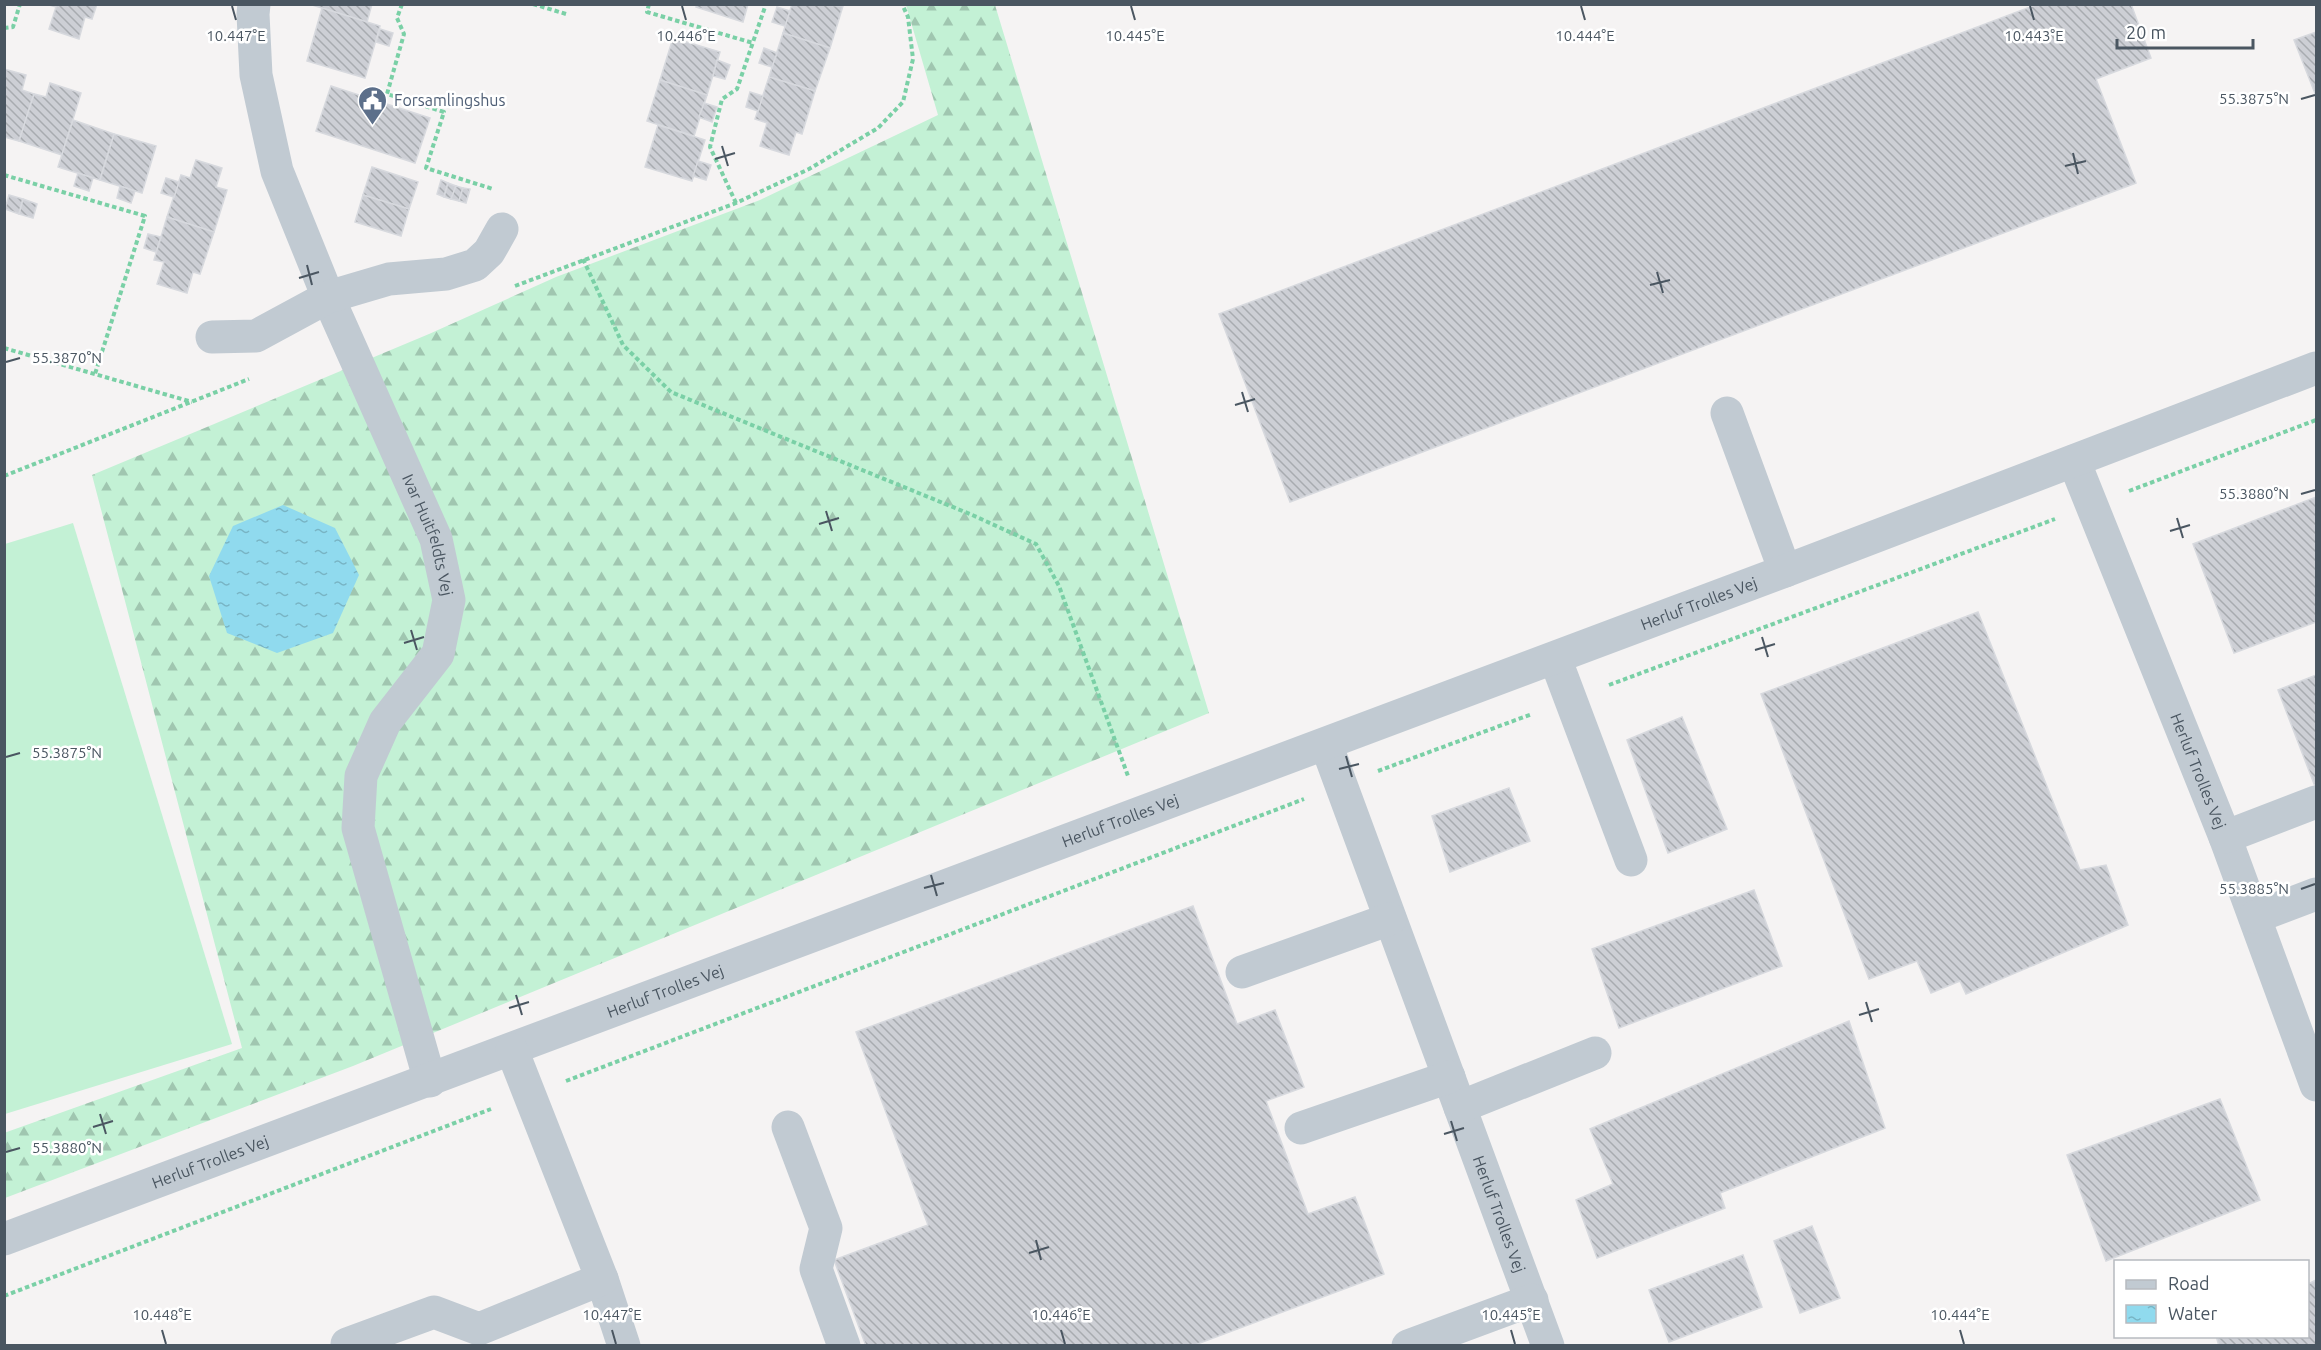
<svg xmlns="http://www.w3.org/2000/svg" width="2321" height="1350" viewBox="0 0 2321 1350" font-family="Ubuntu,sans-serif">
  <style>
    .forest { fill: url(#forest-firs) }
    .pitch { fill: #c3f1d5 }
    .water { fill: url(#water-ripples) }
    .building { fill: url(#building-back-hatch); stroke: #d7d9de; stroke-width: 1.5 }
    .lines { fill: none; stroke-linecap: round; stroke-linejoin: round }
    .path { stroke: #7ad0a6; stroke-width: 4; stroke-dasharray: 4.5 3; stroke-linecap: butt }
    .minor { stroke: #c1cad2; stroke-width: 33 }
    .ticks { fill: none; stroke: #4a5661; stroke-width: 2 }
    .labels { text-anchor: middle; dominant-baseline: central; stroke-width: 5; stroke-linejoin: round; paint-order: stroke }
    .service-label { font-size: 16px; fill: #4e5e75; stroke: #fff; text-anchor: start }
    .street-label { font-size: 16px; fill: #4a5661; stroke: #fff }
    .ticks-label { font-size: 15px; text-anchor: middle; fill: #4a5661; stroke: #fff; stroke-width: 5; stroke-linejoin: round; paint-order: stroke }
  </style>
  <defs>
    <pattern id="forest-firs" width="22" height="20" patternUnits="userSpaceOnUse" patternTransform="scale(1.5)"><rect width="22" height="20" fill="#c3f1d5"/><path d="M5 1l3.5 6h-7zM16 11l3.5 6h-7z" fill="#a0c6b0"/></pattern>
    <pattern id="water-ripples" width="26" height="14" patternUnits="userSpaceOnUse" patternTransform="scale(1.5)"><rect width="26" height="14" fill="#90daee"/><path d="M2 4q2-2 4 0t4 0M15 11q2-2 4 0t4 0" fill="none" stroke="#78b4c4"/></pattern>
    <pattern id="building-back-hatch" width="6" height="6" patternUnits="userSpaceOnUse" patternTransform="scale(1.5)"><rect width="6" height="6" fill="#cdcfd5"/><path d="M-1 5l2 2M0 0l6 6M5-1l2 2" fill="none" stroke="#a8abb0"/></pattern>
  </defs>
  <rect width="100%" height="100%" fill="#f5f3f3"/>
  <polygon class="forest" points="906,5 995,5 1209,713 353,1066 5,1198 4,1133 242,1048 92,475 429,334 556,277 760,200 938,115"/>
  <polygon class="pitch" points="73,523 232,1044 5,1114 5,544"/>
  <polygon class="water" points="283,505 335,528 359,575 333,633 277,653 227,633 209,576 233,526"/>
  <g class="building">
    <polygon points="97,4 92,19 85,17 79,39 49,29 56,7 46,4"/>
    <polygon points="309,4 372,4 367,22"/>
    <polygon points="697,4 748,4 743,22 696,7"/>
    <polygon points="792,4 843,6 830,48 783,33"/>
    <polygon points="2038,4 2131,4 2151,58 2096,79 2136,183 1290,502 1219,314"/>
    <polygon points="777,7 790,11 785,26 772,22"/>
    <polygon points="322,8 380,26 365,78 307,61"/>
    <polygon points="380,29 393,33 389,46 376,42"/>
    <polygon points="2316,32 2316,96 2294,40"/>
    <polygon points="783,33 830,48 815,91 769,77"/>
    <polygon points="673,38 720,52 707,95 660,80"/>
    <polygon points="764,48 777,53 772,67 759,63"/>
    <polygon points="717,60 730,65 725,79 713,76"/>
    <polygon points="4,69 26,75 22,90 34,94 19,141 4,137"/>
    <polygon points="769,77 815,91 802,134 796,132 789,155 760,146 767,123 755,119"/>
    <polygon points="660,80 707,95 694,136 647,121"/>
    <polygon points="50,83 81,93 62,155 19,141 34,94 46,97"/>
    <polygon points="331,86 430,118 415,163 316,131"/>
    <polygon points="750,92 763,96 758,111 746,107"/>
    <polygon points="704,103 717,107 712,122 699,117"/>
    <polygon points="73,120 114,134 100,180 58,167"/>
    <polygon points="658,125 705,140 692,181 645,167"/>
    <polygon points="114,134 156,146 142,193 100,180"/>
    <polygon points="196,160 222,168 216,187 227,190 214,232 167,217 181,175 190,178"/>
    <polygon points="698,161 711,165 706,180 693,176"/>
    <polygon points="372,167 418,182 409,209 363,195"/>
    <polygon points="78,173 93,178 89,191 74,186"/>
    <polygon points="166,178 179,182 174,197 161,193"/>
    <polygon points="441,180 448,183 444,197 437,194"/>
    <polygon points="448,183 456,186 451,199 444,197"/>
    <polygon points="120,186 135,191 131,203 117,198"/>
    <polygon points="456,186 463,188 459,201 451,199"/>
    <polygon points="463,188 470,189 466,203 459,201"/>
    <polygon points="9,195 23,199 19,214 5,209"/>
    <polygon points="363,195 409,209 401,236 355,222"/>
    <polygon points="23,199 37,204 33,218 19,214"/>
    <polygon points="167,217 214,232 200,274 193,272 187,293 157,284 164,262 154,260"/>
    <polygon points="148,234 161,237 156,252 144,248"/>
    <polygon points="2316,497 2316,622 2234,653 2193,544"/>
    <polygon points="1978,612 2080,870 2106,865 2128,925 1966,994 1960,981 1931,993 1917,961 1869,979 1761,694"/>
    <polygon points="2316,675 2316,789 2278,690"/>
    <polygon points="1682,717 1727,829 1668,853 1627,740"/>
    <polygon points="1509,788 1530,841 1450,872 1432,816"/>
    <polygon points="1754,890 1782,966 1619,1028 1592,949"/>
    <polygon points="1193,906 1237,1024 1275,1010 1304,1087 1266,1101 1308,1214 1355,1197 1384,1274 1192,1346 866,1346 834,1260 928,1225 856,1032"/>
    <polygon points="1849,1021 1885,1128 1720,1193 1725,1208 1597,1258 1576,1200 1613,1184 1590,1129"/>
    <polygon points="2220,1099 2260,1200 2106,1261 2067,1155"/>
    <polygon points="1812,1226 1840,1298 1800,1313 1774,1241"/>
    <polygon points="1743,1255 1762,1307 1669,1342 1649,1290"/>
    <polygon points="2316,1280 2316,1346 2219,1346 2216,1336 2308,1336 2308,1284"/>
  </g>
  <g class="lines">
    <g class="path">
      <polyline points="402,4 397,18 404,34 387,94 444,112 426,168 493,189"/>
      <polyline points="533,4 566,14"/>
      <polyline points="649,4 647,12 753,43"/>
      <polyline points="4,28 13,27 20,4"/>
      <polyline points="4,175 145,216 95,374"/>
      <polyline points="736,203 710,147 722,99 737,89 766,4"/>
      <polyline points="583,259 623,345 671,392 970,514 1036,544 1059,586 1128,776"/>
      <polyline points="515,286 736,203 809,169 878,128 903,102 913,59 908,17 902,4"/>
      <polyline points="4,348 192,402"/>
      <polyline points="4,476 249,379"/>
      <polyline points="2129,491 2316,420"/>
      <polyline points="1609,685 2055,519"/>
      <polyline points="1378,771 1532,714"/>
      <polyline points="566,1081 1304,799"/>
      <polyline points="4,1296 491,1109"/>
    </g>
    <g class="minor">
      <path id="s1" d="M254 4 253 14 256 75 277 171 328 297 436 539 449 600 438 654 385 722 361 776 358 828 430 1081"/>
      <polyline points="212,337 256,336 328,297 389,279 446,274 475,265 489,252 502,229"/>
      <polyline points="1727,413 1785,571"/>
      <path id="s2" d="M2074 461 2225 837 2316 1085"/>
      <polyline points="1555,658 1631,860"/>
      <path id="s3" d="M1326 744 1548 1346"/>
      <polyline points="2225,837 2316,802"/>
      <polyline points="2255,917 2316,894"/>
      <polyline points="1242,972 1390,919"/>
      <polyline points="1460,1107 1595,1053"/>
      <polyline points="788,1127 826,1228 816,1269 844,1346"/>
      <polyline points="1301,1128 1449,1077"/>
      <path id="s4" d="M4 1239 1785 571 2316 368"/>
      <polyline points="602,1279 624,1346"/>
      <polyline points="347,1344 434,1312 479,1329 602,1279 512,1050"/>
      <polyline points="1408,1346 1532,1300"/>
    </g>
  </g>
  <path class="ticks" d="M232 6 236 20M682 6 686 20M1131 6 1135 20M1581 6 1585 20M2030 6 2034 20M2301 99 2315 95M722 146 728 166M2073 153 2078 174M715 159 735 153M2065 166 2086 161M307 265 312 285M1657 272 1663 293M299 278 319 272M1650 285 1670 280M6 362 20 358M1242 392 1248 412M1235 405 1255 399M2301 494 2315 490M826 511 832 531M2177 518 2183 538M819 524 839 518M2170 531 2190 525M411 630 417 650M1762 637 1768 657M404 643 424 637M1755 650 1775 644M1346 756 1352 777M6 757 20 753M1339 769 1359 764M931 875 937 896M924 888 944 883M2301 889 2315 884M516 995 522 1015M1866 1002 1872 1022M509 1008 529 1002M1859 1015 1879 1009M100 1114 106 1134M1451 1121 1457 1141M93 1127 113 1121M1444 1134 1464 1128M6 1152 20 1148M1036 1240 1041 1260M1029 1253 1049 1247M162 1330 166 1344M612 1330 616 1344M1061 1330 1065 1344M1511 1330 1515 1344M1960 1330 1964 1344"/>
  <defs>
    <symbol id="civic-pin" viewBox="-11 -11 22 30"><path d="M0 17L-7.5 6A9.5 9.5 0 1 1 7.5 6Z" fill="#5c6f8a" stroke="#fff"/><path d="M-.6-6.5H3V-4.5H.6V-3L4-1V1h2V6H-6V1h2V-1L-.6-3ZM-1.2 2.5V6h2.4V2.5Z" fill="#fff"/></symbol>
  </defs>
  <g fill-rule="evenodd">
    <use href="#civic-pin" x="356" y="84" width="33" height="45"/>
  </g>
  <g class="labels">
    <g class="service-label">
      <text x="394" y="100">Forsamlingshus</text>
    </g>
    <g class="street-label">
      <text stroke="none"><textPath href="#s1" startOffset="564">Ivar Huitfeldts Vej</textPath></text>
      <text stroke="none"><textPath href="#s4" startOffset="1810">Herluf Trolles Vej</textPath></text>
      <text stroke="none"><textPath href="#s2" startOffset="334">Herluf Trolles Vej</textPath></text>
      <text stroke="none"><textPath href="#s4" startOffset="1192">Herluf Trolles Vej</textPath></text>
      <text stroke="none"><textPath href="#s4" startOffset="706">Herluf Trolles Vej</textPath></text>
      <text stroke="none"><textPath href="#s4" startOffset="220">Herluf Trolles Vej</textPath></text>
      <text stroke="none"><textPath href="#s3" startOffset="501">Herluf Trolles Vej</textPath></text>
    </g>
  </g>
  <g class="ticks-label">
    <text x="236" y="41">10.447°E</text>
    <text x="686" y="41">10.446°E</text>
    <text x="1135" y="41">10.445°E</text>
    <text x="1585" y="41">10.444°E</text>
    <text x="2034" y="41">10.443°E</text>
    <text x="2254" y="104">55.3875°N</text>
    <text x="67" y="363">55.3870°N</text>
    <text x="2254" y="499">55.3880°N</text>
    <text x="67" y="758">55.3875°N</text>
    <text x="2254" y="894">55.3885°N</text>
    <text x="67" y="1153">55.3880°N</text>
    <text x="162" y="1320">10.448°E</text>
    <text x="612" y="1320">10.447°E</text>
    <text x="1061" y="1320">10.446°E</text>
    <text x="1511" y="1320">10.445°E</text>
    <text x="1960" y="1320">10.444°E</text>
  </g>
  <rect width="2321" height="1350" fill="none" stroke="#4a5661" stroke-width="12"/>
  <rect x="2114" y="1260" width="195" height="78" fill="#ffffff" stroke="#b7bbc0" stroke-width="1.5"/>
  <rect x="2126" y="1280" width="30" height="9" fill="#c1cad2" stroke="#b7bbc0" stroke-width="1.5"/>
  <text x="2168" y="1290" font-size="18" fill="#4a5661">Road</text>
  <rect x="2126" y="1305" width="30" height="18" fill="url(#water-ripples)" stroke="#b7bbc0" stroke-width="1.5"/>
  <text x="2168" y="1320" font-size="18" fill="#4a5661">Water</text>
  <path d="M2117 39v9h136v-9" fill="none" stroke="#4a5661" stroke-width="3"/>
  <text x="2126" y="39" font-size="18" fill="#4a5661" stroke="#ffffff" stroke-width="4.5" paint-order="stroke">20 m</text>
</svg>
